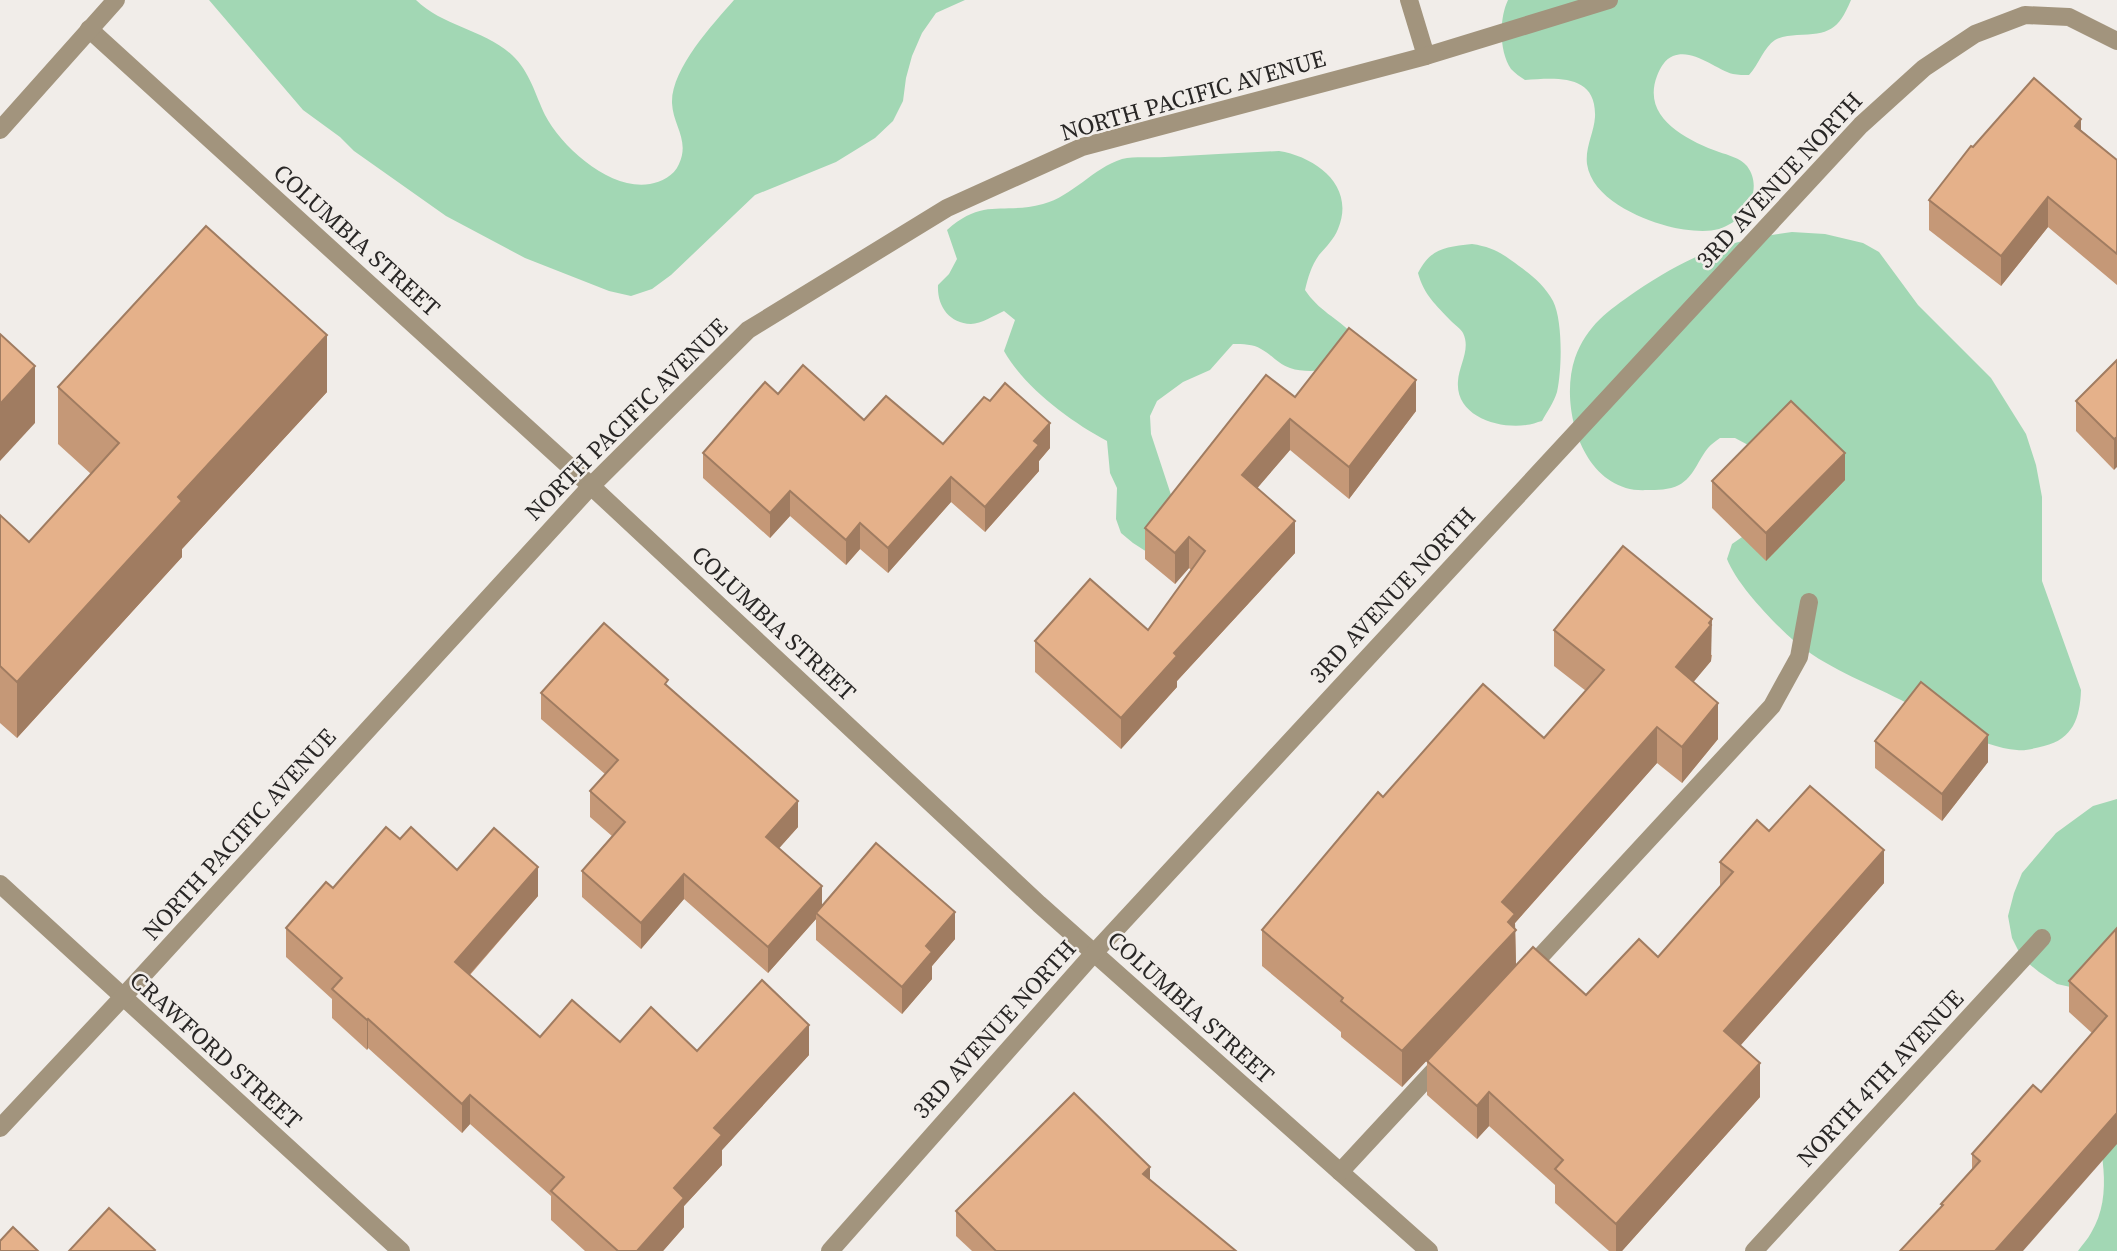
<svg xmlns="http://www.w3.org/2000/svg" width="2117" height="1251" viewBox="0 0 2117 1251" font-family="'Source Serif 4',serif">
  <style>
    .green { fill: #a2d7b4 }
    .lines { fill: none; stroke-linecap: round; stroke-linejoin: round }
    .minor { stroke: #a2947d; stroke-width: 18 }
    .wall { fill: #c59877 }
    .shaded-wall { fill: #a07c61 }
    .building { fill: #e5b18a; stroke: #a07c61; stroke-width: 2 }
    .labels { text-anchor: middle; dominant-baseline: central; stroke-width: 5; stroke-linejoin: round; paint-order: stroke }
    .street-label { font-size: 24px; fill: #292726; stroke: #f1ede9 }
  </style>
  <rect width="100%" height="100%" fill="#f1ede9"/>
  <g class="green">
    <path d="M209 0H416C442 26 485 30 512 55 530 72 535 94 545 115 562 148 611 191 650 184 661 182 674 176 679 164 690 140 673 126 672 103 671 69 713 24 734 0H965L936 13 922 33 912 56 906 78 903 101 893 121 875 138 836 162 755 195 671 275 652 289 631 296 609 291 525 258 446 216 354 151 340 137 303 110Z"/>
    <path d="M1508 0H1851C1838 31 1829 34 1797 35 1790 36 1781 36 1775 40 1764 47 1759 64 1749 75 1744 75 1738 75 1733 74 1715 69 1693 48 1673 56 1665 59 1660 68 1657 76 1641 118 1687 140 1719 152 1728 155 1740 158 1747 166 1765 190 1744 222 1719 229 1705 233 1682 230 1667 226 1638 218 1592 198 1587 164 1585 147 1594 133 1595 117 1597 73 1555 78 1525 80 1520 77 1515 73 1511 69 1499 51 1499 19 1508 0Z"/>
    <path d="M1279 151C1316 157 1356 186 1338 229 1334 239 1326 247 1319 255 1311 266 1308 278 1305 290 1318 310 1337 318 1354 335L1335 370C1321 370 1304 373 1290 368 1278 364 1271 354 1261 349 1253 344 1243 344 1233 344L1210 370 1183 382 1157 401 1150 416 1151 434 1177 513 1147 552 1133 543 1121 533 1116 519 1117 488 1110 473 1107 441C1070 421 1025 388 1004 351L1015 320 1004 311C995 315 981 324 971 324 949 323 937 306 938 285L949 274 957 259 947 230C984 197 1003 215 1043 204 1073 196 1093 168 1122 159 1135 156 1152 158 1165 157 1203 155 1241 153 1279 151Z"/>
    <path d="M1792 232 1825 234 1863 243 1879 252 1918 305 1991 378 2026 434 2036 465 2042 497V581L2081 690C2080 718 2073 739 2044 746 2035 748 2026 751 2017 750 1982 748 1933 717 1901 700 1865 682 1825 667 1794 641 1773 622 1737 585 1727 559L1732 544 1745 535 1750 446 1735 438H1720C1716 441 1711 444 1708 448 1698 460 1694 477 1679 485 1669 490 1657 490 1647 490 1584 494 1558 408 1575 358 1587 325 1608 311 1635 292 1688 256 1728 240 1792 232Z"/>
    <path d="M1472 244C1493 247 1503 254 1519 266 1533 276 1545 286 1553 301 1563 321 1562 370 1557 392 1554 402 1547 412 1542 421 1537 422 1531 425 1526 425 1498 429 1455 416 1458 381 1459 365 1471 349 1463 333 1461 329 1455 325 1451 321 1436 305 1424 295 1418 273 1431 248 1445 247 1472 244Z"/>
    <polygon points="2117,799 2117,1002 2102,994 2057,984 2039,972 2022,958 2012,938 2008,916 2014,893 2022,873 2056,833 2093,806"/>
    <path d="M2117 1071V1251H2078C2082 1245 2088 1239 2091 1233 2115 1194 2100 1145 2092 1103Z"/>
  </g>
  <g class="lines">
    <g class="minor">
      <polyline points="1409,0 1426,56"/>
      <polyline points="89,29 591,486 1039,904 1429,1251"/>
      <polyline points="0,130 116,0"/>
      <polyline points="0,884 401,1251"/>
      <polyline points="1526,972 1772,706 1799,657 1809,602"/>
      <polyline points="0,1128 122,998 591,486 748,330 947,208 1082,147 1426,56 1609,0"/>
      <polyline points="1340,1172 1442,1062"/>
      <polyline points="830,1251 1094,953 1861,125 1924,68 1975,34 2025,15 2069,17 2117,41"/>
      <polyline points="1754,1251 2042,938"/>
    </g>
  </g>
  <g class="wall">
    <polygon points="2081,130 2117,160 2117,285 2048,227 2001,286 1929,230 1929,200 1973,147"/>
    <polygon points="2117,360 2114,470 2076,431 2076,401"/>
    <polygon points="58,387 327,392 182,549 182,557 17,738 0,723 0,515 29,542 91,474 58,444"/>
    <polygon points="778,394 943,444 1050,448 1039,461 1039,471 985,532 951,502 888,573 860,549 846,565 790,516 770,538 703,478 703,453"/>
    <polygon points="1295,397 1416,411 1349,499 1290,450 1257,488 1295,553 1177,681 1177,687 1121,749 1035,672 1035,641 1148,630 1191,570 1189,568 1175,584 1145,559 1145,528"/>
    <polygon points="1845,480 1766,561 1712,508 1712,481"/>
    <polygon points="1554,630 1712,655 1711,661 1693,682 1718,739 1682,783 1657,763 1515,923 1516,965 1402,1087 1341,1037 1341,1032 1262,966 1262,930 1383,797 1544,738 1586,691 1554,666"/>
    <polygon points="668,687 798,827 779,848 822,905 955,939 932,966 932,979 902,1014 816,940 816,919 768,973 684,899 641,949 582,897 582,871 612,836 590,817 590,791 605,774 541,719 541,693"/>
    <polygon points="1875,741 1988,762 1942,821 1875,768"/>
    <polygon points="1769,831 1884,883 1740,1046 1760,1097 1622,1251 1609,1251 1555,1203 1555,1185 1489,1126 1477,1139 1427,1095 1427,1061 1586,995 1658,957 1720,887 1720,862"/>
    <polygon points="400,839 457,870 538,896 470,975 540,1037 620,1042 697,1051 809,1055 722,1150 722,1165 684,1206 684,1227 663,1251 585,1251 551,1220 551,1196 470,1124 462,1133 368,1048 367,1050 332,1018 332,999 286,957 286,928 333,888"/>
    <polygon points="2116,929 2117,1144 1941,1207 1941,1204 1972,1171 1972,1154 2041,1092 2092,1033 2069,1012 2069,981"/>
    <polygon points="1150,1180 1236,1251 972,1251 956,1236 956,1211"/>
  </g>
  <g class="shaded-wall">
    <polygon points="2081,119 2081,150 2075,126"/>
    <polygon points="2048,197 2048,227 2001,286 2001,256"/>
    <polygon points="327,335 327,392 182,549 182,557 17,738 17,682 178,497"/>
    <polygon points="35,366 35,423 0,461 0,404"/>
    <polygon points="1416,380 1416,411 1349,499 1349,467"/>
    <polygon points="1290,419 1290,450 1242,506 1242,475"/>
    <polygon points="1050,423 1050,448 1039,461 1039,471 985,532 985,507 1034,441"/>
    <polygon points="2117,437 2117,467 2114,470 2114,439"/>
    <polygon points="1845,453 1845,480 1766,561 1766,533"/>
    <polygon points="951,477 951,502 888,573 888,548"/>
    <polygon points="790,491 790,516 770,538 770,513"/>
    <polygon points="1295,521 1295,553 1177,681 1177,687 1121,749 1121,718 1174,653"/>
    <polygon points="860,523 860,549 846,565 846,540"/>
    <polygon points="1189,537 1189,568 1175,584 1175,553"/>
    <polygon points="1712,619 1711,661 1676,703 1676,667"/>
    <polygon points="1718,703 1718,739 1682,783 1682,747"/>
    <polygon points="1657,727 1657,763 1515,923 1516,965 1402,1087 1402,1051 1502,902"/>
    <polygon points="1988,735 1988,762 1942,821 1942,794"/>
    <polygon points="798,801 798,827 766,863 766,837"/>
    <polygon points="1884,850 1884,883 1724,1064 1724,1031"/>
    <polygon points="538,867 538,896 455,991 455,962"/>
    <polygon points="684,874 684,899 641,949 641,923"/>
    <polygon points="822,886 822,912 816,913 816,919 768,973 768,947"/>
    <polygon points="955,912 955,939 932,966 932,979 902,1014 902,987 926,946"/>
    <polygon points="368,1019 368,1048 367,1050 367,1020"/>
    <polygon points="809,1025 809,1055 722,1150 722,1165 684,1206 684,1227 663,1251 637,1251 674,1188 714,1128"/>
    <polygon points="1760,1063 1760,1097 1622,1251 1616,1251 1616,1224"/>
    <polygon points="1489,1092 1489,1126 1477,1139 1477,1106"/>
    <polygon points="470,1095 470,1124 462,1133 462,1104"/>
    <polygon points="2117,1113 2117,1144 2023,1251 1995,1251"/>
    <polygon points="1150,1167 1150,1191 1143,1174"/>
  </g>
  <g class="building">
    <polygon points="2034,78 2081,119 2075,126 2117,160 2117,254 2048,197 2001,256 1929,200 1971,146 1973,147"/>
    <polygon points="206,226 327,335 178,497 182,501 17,682 0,666 0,515 29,542 119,443 58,387"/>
    <polygon points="1349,328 1416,380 1349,467 1290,419 1242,475 1295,521 1174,653 1177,656 1121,718 1035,641 1090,579 1148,630 1205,551 1189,537 1175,553 1145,528 1266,375 1295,397"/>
    <polygon points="0,334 35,366 0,404"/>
    <polygon points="2117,360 2117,437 2114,439 2076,401"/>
    <polygon points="803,365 864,420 886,396 943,444 984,397 990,401 1005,383 1050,423 1034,441 1039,445 985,507 951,477 888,548 860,523 846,540 790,491 770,513 703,453 765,382 778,394"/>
    <polygon points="1791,401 1845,453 1766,533 1712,481"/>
    <polygon points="1623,546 1712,619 1709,623 1711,625 1676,667 1718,703 1682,747 1657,727 1502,902 1515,914 1508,922 1516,930 1402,1051 1341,1001 1343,998 1262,930 1378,792 1383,797 1483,684 1544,738 1604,670 1554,630"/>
    <polygon points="604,623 668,680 665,684 798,801 766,837 822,886 768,947 684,874 641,923 582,871 625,822 590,791 618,760 541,693"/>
    <polygon points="1921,682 1988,735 1942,794 1875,741"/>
    <polygon points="1810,786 1884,850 1724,1031 1760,1063 1616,1224 1555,1169 1563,1160 1489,1092 1477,1106 1427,1061 1533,947 1586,995 1639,939 1658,957 1733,872 1720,862 1757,820 1769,831"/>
    <polygon points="386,827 400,839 411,827 457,870 494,828 538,867 455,962 540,1037 572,1000 620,1042 651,1007 697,1051 762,980 809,1025 714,1128 722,1135 674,1188 684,1198 637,1251 618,1251 551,1191 564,1177 470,1095 462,1104 368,1019 367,1020 332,989 342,978 286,928 326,882 333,888"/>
    <polygon points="876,843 955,912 926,946 932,952 902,987 816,913"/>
    <polygon points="2116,929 2117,1113 1995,1251 1900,1251 1943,1205 1941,1204 1980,1161 1972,1154 2033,1085 2041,1092 2107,1016 2069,981"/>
    <polygon points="1074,1093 1150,1167 1143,1174 1236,1251 996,1251 956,1211"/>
    <polygon points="109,1208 155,1250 154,1251 69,1251"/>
    <polygon points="13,1227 38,1251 0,1251 0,1241"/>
  </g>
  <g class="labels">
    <g class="street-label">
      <text transform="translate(1193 95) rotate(-16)">NORTH PACIFIC AVENUE</text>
      <text transform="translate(1779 180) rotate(-47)">3RD AVENUE NORTH</text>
      <text transform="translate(357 240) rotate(42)">COLUMBIA STREET</text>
      <text transform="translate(626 419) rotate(-45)">NORTH PACIFIC AVENUE</text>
      <text transform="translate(1392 595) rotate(-47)">3RD AVENUE NORTH</text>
      <text transform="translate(774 623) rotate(43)">COLUMBIA STREET</text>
      <text transform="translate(239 834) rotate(-48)">NORTH PACIFIC AVENUE</text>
      <text transform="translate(1191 1007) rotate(42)">COLUMBIA STREET</text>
      <text transform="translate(994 1029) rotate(-48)">3RD AVENUE NORTH</text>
      <text transform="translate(216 1050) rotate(42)">CRAWFORD STREET</text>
      <text transform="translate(1880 1078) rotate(-47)">NORTH 4TH AVENUE</text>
    </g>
  </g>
</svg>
